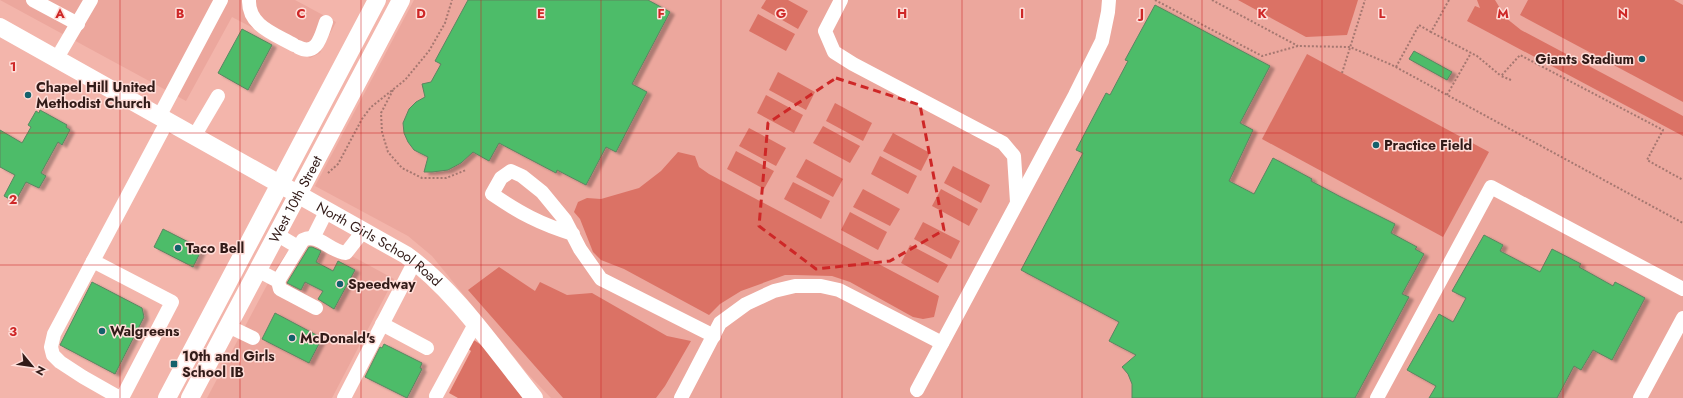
<svg xmlns="http://www.w3.org/2000/svg" width="1683" height="398" viewBox="0 0 1683 398" font-family="Jost,sans-serif">
  <style>
    .built { fill: #eca79d }
    .green { fill: #db7265 }
    .building { fill: #4ebc69; stroke: #5a8661; filter: url(#shadow) }
    .lines { fill: none; stroke-linecap: round; stroke-linejoin: round }
    .path { stroke: #a57770; stroke-width: 2; stroke-dasharray: 2 2; stroke-linecap: butt }
    .minor { stroke: #fff; stroke-width: 14 }
    .major { stroke: #fff; stroke-width: 18 }
    .marked { fill: none; stroke: #ce2727; stroke-width: 3; stroke-dasharray: 8 5; stroke-linejoin: round }
    .grid { fill: none; stroke: #ce2727; stroke-width: 1; stroke-opacity: 0.55 }
    .poi-dot { fill: #14616c; stroke: #ffded9; stroke-width: 1.5 }
    .labels { text-anchor: middle; dominant-baseline: central; stroke-width: 3; stroke-linejoin: round; paint-order: stroke }
    .poi-label { font-size: 14px; font-weight: bold; fill: #321b18; stroke: #ffded9; text-anchor: start }
    .street-label { font-size: 14px; fill: #321b18; stroke: #ffded9 }
    .grid-label { font-size: 13px; text-anchor: middle; font-weight: bold; fill: #ce2727; stroke: #ffded9; stroke-width: 3; stroke-linejoin: round; paint-order: stroke }
  </style>
  <defs>
    <filter id="shadow"><feDropShadow dx="4.5" dy="2.5" stdDeviation="1" flood-color="#0004"/></filter>
  </defs>
  <rect width="100%" height="100%" fill="#f3b5ab"/>
  <g class="built">
    <polygon points="0,0 295,0 336,22 320,53 310,58 232,17 186,101"/>
    <polygon points="414,0 1683,0 1683,398 551,398 527,373 432,256 408,236 315,186"/>
    <polygon points="308,232 394,279 332,398 207,398 275,270 299,235"/>
  </g>
  <g class="green">
    <polygon points="766,0 788,0 808,11 798,29 761,8"/>
    <polygon points="1238,0 1358,0 1347,35 1306,37"/>
    <polygon points="1477,0 1495,0 1506,18 1521,30 1683,116 1683,136 1467,21 1475,6 1480,8"/>
    <polygon points="1528,0 1674,0 1683,5 1683,102 1520,15"/>
    <polygon points="758,14 795,34 786,51 749,31"/>
    <polygon points="1307,54 1489,152 1443,237 1262,139"/>
    <polygon points="778,72 815,92 806,110 769,90"/>
    <polygon points="766,95 803,115 794,133 757,113"/>
    <polygon points="835,103 872,123 863,141 826,121"/>
    <polygon points="823,126 860,146 850,163 813,143"/>
    <polygon points="749,128 786,148 776,166 739,146"/>
    <polygon points="893,133 930,153 921,171 883,151"/>
    <polygon points="736,151 774,171 764,189 727,169"/>
    <polygon points="678,152 695,156 699,167 709,174 939,296 934,317 923,319 913,317 850,282 832,276 795,275 785,275 741,291 720,304 709,315 624,269 601,260 593,252 580,219 574,212 578,202 587,198 601,199 639,188 661,171"/>
    <polygon points="880,156 917,176 908,194 871,174"/>
    <polygon points="806,159 843,179 833,197 796,177"/>
    <polygon points="953,166 990,185 981,203 944,183"/>
    <polygon points="793,182 830,201 821,219 784,199"/>
    <polygon points="863,189 900,209 890,226 853,207"/>
    <polygon points="941,189 978,209 969,226 932,206"/>
    <polygon points="850,212 887,232 878,250 841,230"/>
    <polygon points="923,222 960,241 951,259 914,239"/>
    <polygon points="910,245 948,265 938,283 901,263"/>
    <polygon points="499,267 535,291 540,282 567,295 592,293 667,336 691,341 665,386 656,398 563,398 468,290"/>
    <path d="M472 340C484 341 517 387 526 398H458L449 393 471 351 466 347Z"/>
  </g>
  <g class="building">
    <polygon points="468,0 648,0 670,12 632,84 647,92 616,152 606,147 586,185 557,170 556,173 499,143 489,161 473,152 461,163 448,170 432,172 424,172 428,157 414,150 408,142 404,133 403,123 409,109 416,102 425,97 422,84 431,82 441,64 435,61"/>
    <polygon points="1155,5 1270,66 1240,123 1253,130 1229,181 1254,194 1273,158 1312,179 1311,181 1339,196 1395,224 1391,233 1417,247 1415,249 1424,254 1402,294 1409,297 1355,398 1132,398 1132,384 1128,374 1122,367 1136,355 1109,341 1119,322 1021,270 1083,153 1076,150 1106,93 1110,95 1128,61 1125,60"/>
    <polygon points="242,29 272,45 248,90 218,73"/>
    <polygon points="1414,51 1452,72 1447,80 1409,59"/>
    <polygon points="40,110 67,125 66,127 70,130 62,145 58,142 41,173 46,176 39,188 26,182 15,202 4,196 15,175 0,167 0,130 22,143 31,127 28,125 36,111 39,113"/>
    <polygon points="163,229 202,249 193,267 154,247"/>
    <polygon points="1484,235 1503,245 1500,251 1540,272 1552,249 1581,264 1579,267 1613,286 1615,282 1645,298 1612,360 1593,350 1581,370 1574,366 1557,398 1429,398 1436,386 1407,370 1439,314 1453,322 1466,298 1452,291"/>
    <polygon points="309,247 312,247 321,251 316,262 333,271 338,261 355,270 334,309 318,299 323,291 305,282 301,290 287,283"/>
    <polygon points="92,282 142,308 144,317 115,374 60,345"/>
    <polygon points="275,313 322,338 309,363 262,339"/>
    <polygon points="384,344 422,363 420,368 422,369 407,398 365,377 380,347 382,348"/>
  </g>
  <g class="lines">
    <g class="path">
      <polyline points="1155,0 1262,56 1298,46 1350,47 1392,65 1683,223"/>
      <polyline points="1212,0 1298,46"/>
      <polyline points="1449,0 1431,32 1477,56 1501,76"/>
      <polyline points="1396,67 1419,25 1431,32"/>
      <polyline points="1342,73 1365,0"/>
      <polyline points="1511,80 1501,76 1520,55 1663,130 1647,160 1683,180"/>
      <polyline points="393,90 381,113 382,132 388,152 402,168 422,178 446,178 466,170"/>
      <polyline points="1447,95 1471,53"/>
      <polyline points="328,173 338,164 362,119 371,107 405,80 429,51 445,23 452,0"/>
    </g>
    <g class="minor">
      <polyline points="33,0 78,24"/>
      <path d="M249 0C248 26 275 34 294 45"/>
      <polyline points="841,0 825,31 834,52 853,64 1003,143 1014,156 1017,202"/>
      <path d="M298 47C317 57 321 36 326 22"/>
      <polyline points="57,58 91,0"/>
      <polyline points="160,115 221,0"/>
      <polyline points="195,135 218,96"/>
      <polyline points="276,234 298,247"/>
      <path d="M573 234C540 224 520 213 492 194L501 178 511 171 522 176 542 192 565 220 580 249 601 279 714 336"/>
      <polyline points="313,238 327,210"/>
      <polyline points="93,261 54,334 51,347 53,355 60,362 83,377 120,398"/>
      <polyline points="257,270 278,281 280,289 316,308"/>
      <path d="M278 281 303 240C318 232 330 252 346 253L364 230"/>
      <polyline points="382,324 427,348"/>
      <polyline points="228,326 253,338"/>
      <polyline points="917,390 1075,95 1102,41 1108,12 1109,0"/>
      <polyline points="436,396 475,324"/>
      <polyline points="122,398 172,302 93,261 168,120"/>
      <polyline points="344,398 415,261"/>
      <polyline points="681,398 720,323 746,304 774,291 795,286 821,286 839,290 942,343"/>
      <polyline points="1377,398 1491,187 1683,289"/>
      <polyline points="1640,398 1683,318"/>
    </g>
    <g class="major">
      <path id="s1" d="M0 27 406 255C456 291 495 350 534 398"/>
      <polyline points="167,398 377,0"/>
      <path id="s2" d="M190 398 401 0"/>
    </g>
  </g>
  <path class="marked" d="M836 78 920 105 944 230 890 261 816 269 759 226 768 123Z"/>
  <path class="grid" d="M120 0V398M240 0V398M361 0V398M481 0V398M601 0V398M721 0V398M842 0V398M962 0V398M1082 0V398M1202 0V398M1322 0V398M1443 0V398M1563 0V398M0 133H1683M0 265H1683"/>
  <g class="poi-dot">
    <circle cx="1642" cy="59" r="4"/>
    <circle cx="28" cy="95" r="4"/>
    <circle cx="1376" cy="145" r="4"/>
    <circle cx="178" cy="248" r="4"/>
    <circle cx="340" cy="284" r="4"/>
    <circle cx="102" cy="331" r="4"/>
    <circle cx="292" cy="338" r="4"/>
    <rect x="170" y="360" width="8" height="8" rx="2"/>
  </g>
  <g class="labels">
    <g class="poi-label">
      <text x="1634" y="59" text-anchor="end">Giants Stadium</text>
      <text x="36" y="87">Chapel Hill United<tspan x="36" dy="16">Methodist Church</tspan></text>
      <text x="1384" y="145">Practice Field</text>
      <text x="186" y="248">Taco Bell</text>
      <text x="348" y="284">Speedway</text>
      <text x="110" y="331">Walgreens</text>
      <text x="300" y="338">McDonald's</text>
      <text x="182" y="356">10th and Girls<tspan x="182" dy="16">School IB</tspan></text>
    </g>
    <g class="street-label">
      <text stroke="none"><textPath href="#s2" startOffset="225">West 10th Street</textPath></text>
      <text stroke="none"><textPath href="#s1" startOffset="437">North Girls School Road</textPath></text>
    </g>
  </g>
  <g class="grid-label">
    <text x="60" y="18">A</text>
    <text x="180" y="18">B</text>
    <text x="301" y="18">C</text>
    <text x="421" y="18">D</text>
    <text x="541" y="18">E</text>
    <text x="661" y="18">F</text>
    <text x="781" y="18">G</text>
    <text x="902" y="18">H</text>
    <text x="1022" y="18">I</text>
    <text x="1142" y="18">J</text>
    <text x="1262" y="18">K</text>
    <text x="1382" y="18">L</text>
    <text x="1503" y="18">M</text>
    <text x="1623" y="18">N</text>
    <text x="13" y="71">1</text>
    <text x="13" y="204">2</text>
    <text x="13" y="336">3</text>
  </g>
  <g transform="translate(32 366) rotate(119)" stroke="#ffded9" stroke-width="3" paint-order="stroke">
  <path d="M0-3L7 15L0 10L-7 15Z" fill="#321b18"/>
  <text y="-6" font-size="11" font-weight="bold" text-anchor="middle" fill="#321b18">N</text>
  </g>
</svg>
